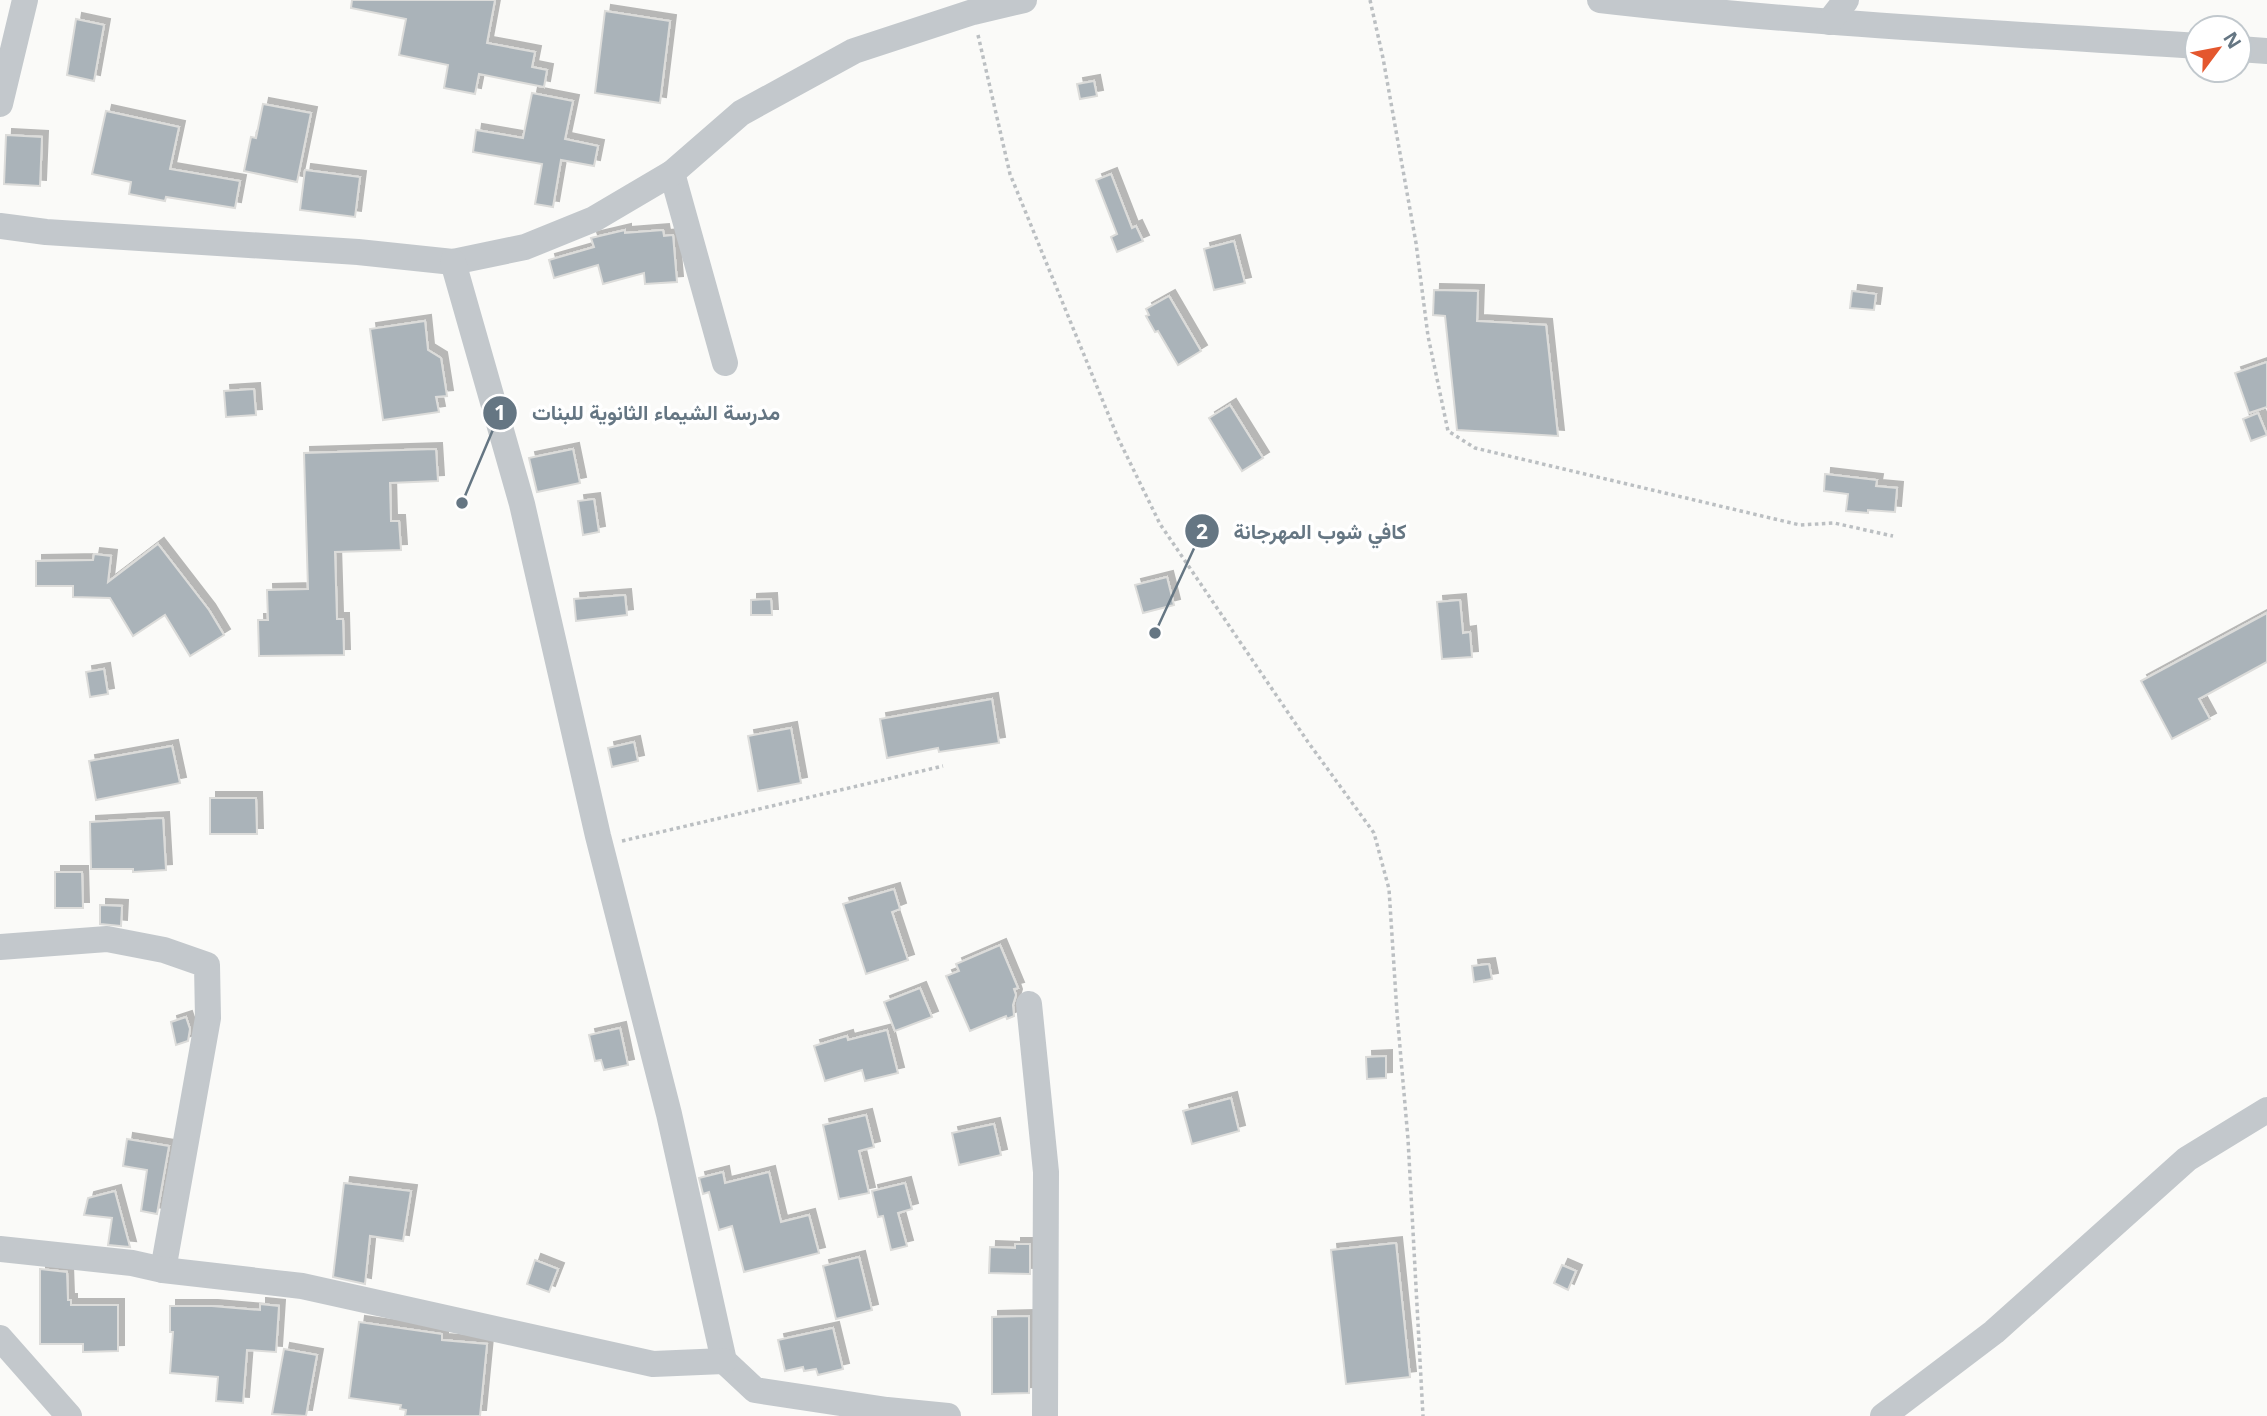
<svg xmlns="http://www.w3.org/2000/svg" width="2267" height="1416" viewBox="0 0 2267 1416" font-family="'Open Sans',Vazirmatn,sans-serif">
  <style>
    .building { fill: #aab3b9; stroke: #dcdcda; stroke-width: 2; filter: url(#shadow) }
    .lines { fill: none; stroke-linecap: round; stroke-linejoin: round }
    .path { stroke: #bbbfc2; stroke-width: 3.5; stroke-dasharray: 3.5 3.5; stroke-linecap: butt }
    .minor { stroke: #c3c8cc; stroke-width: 26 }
    .leader { fill: none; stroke: #657683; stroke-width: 2.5 }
    .callout-dot { fill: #657683; stroke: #fff; stroke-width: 2.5 }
    .mark-label { font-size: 21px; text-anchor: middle; font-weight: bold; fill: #fff }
    .callout-label { font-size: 21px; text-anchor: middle; font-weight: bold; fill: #657683; stroke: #fff; stroke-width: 7; stroke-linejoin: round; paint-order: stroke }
  </style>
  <defs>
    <filter id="shadow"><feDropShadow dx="6" dy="-6" stdDeviation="0" flood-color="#0004"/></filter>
  </defs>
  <rect width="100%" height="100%" fill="#fafaf8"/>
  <g class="building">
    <polygon points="352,0 495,0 487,43 535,52 532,67 547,70 544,87 479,74 475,94 444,88 448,65 399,55 406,19 351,8"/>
    <polygon points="605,11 670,21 660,103 595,93"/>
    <polygon points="76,19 104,25 94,81 67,75"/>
    <polygon points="1094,81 1097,96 1080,99 1077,84"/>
    <polygon points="532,93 573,101 565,139 598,146 594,166 561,160 553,207 535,204 542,164 473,152 476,130 523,138"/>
    <polygon points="263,104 311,113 297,182 244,171 251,137 256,138"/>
    <polygon points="106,111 179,127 170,169 240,181 235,208 166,197 165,201 129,194 131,182 92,174"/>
    <polygon points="6,135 42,137 40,186 4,184"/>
    <polygon points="305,170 360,177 355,217 300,210"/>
    <polygon points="1111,174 1132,228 1136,226 1143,241 1117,252 1111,237 1117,234 1096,180"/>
    <polygon points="625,230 625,233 663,230 664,236 673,235 677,282 645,284 644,273 603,284 598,265 554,278 549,260 594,247 591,238"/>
    <polygon points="1234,241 1245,283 1214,290 1204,249"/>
    <polygon points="1434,290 1478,291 1477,321 1546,325 1558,436 1457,430 1445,316 1433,315"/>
    <polygon points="1852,291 1876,294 1874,310 1850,308"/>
    <polygon points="1169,296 1201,351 1178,365 1158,331 1155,332 1146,316 1149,315 1146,309"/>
    <polygon points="425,321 428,350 441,358 447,396 436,397 439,412 383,420 370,329"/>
    <polygon points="2267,362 2267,407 2249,413 2235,373"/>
    <polygon points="254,389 256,415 226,417 224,391"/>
    <polygon points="1230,405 1263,458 1242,471 1209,418"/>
    <polygon points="2258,413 2267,435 2251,441 2243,419"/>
    <polygon points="436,449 438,481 390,483 391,521 399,521 401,550 335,552 337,619 343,619 344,655 259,656 258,620 268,620 267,590 308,589 304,453"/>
    <polygon points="573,449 580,483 537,492 529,458"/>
    <polygon points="1825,474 1877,480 1876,486 1897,488 1895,512 1868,510 1868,513 1846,511 1848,494 1824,491"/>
    <polygon points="594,499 599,532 583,535 578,501"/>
    <polygon points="158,544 209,610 224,635 190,656 165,615 133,636 110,598 73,597 73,586 36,586 36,561 93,560 94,554 111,556 108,582"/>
    <polygon points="1167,577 1174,605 1143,613 1135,585"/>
    <polygon points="625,595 627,615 576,621 574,599"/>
    <polygon points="771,599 772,615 751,615 751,600"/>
    <polygon points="1460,600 1463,633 1470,632 1472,657 1442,659 1437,602"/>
    <polygon points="2267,613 2267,662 2199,699 2210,719 2172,739 2141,681"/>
    <polygon points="104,669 108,694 90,697 86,672"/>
    <polygon points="992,699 999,743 939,752 938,748 887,758 880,719"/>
    <polygon points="791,728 801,783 758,791 748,736"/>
    <polygon points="634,742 638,761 612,767 608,748"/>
    <polygon points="172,746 180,783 96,800 89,761"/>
    <polygon points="210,798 256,798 257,834 210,834"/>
    <polygon points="163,818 166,870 133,872 133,869 91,869 90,822"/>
    <polygon points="55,872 82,872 83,908 55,908"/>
    <polygon points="894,889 900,909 892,912 908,960 866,974 843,904"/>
    <polygon points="100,905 122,906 121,926 100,924"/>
    <polygon points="1000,945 1018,988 1014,989 1016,995 1013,1005 1014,1016 1007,1019 1006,1016 970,1031 946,976 959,971 956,964"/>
    <polygon points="1489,964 1492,979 1474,982 1472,966"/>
    <polygon points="920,988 932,1017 895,1031 884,1002"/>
    <polygon points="186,1017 190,1029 188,1041 176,1045 171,1022"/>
    <polygon points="620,1028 628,1065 604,1070 601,1060 595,1061 589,1035"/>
    <polygon points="887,1030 898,1073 865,1081 862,1070 825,1081 814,1046 847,1036 848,1040"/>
    <polygon points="1386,1056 1386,1078 1367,1079 1366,1057"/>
    <polygon points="1231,1098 1239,1131 1192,1144 1183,1111"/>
    <polygon points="866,1115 874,1147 859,1151 869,1193 839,1199 823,1125"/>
    <polygon points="994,1124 1001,1155 959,1165 952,1133"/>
    <polygon points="127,1139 169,1146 157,1214 141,1211 147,1170 123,1166"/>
    <polygon points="723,1172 725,1183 769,1172 781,1222 809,1215 819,1253 744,1272 732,1226 719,1230 709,1192 703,1194 699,1178"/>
    <polygon points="344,1183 411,1191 403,1241 370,1236 365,1284 333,1277"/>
    <polygon points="905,1183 912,1209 898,1213 907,1246 891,1250 883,1216 878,1217 872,1191"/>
    <polygon points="115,1191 116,1195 130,1247 108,1245 112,1218 84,1215 88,1198"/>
    <polygon points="1396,1243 1410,1377 1346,1384 1331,1250"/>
    <polygon points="1015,1244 1030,1244 1030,1274 989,1273 990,1247 1015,1248"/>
    <polygon points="859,1257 872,1310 836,1319 823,1266"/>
    <polygon points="535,1260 558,1269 549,1292 527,1284"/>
    <polygon points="1562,1265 1576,1271 1568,1290 1554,1283"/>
    <polygon points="40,1269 67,1272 68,1300 71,1300 71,1305 118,1305 118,1351 83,1352 83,1344 40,1344"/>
    <polygon points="260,1304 279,1306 276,1352 247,1350 243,1403 216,1401 218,1377 170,1373 173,1332 170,1332 170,1306 212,1306 260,1310"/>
    <polygon points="1029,1316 1029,1393 992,1394 992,1317"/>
    <polygon points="359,1322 442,1334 442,1340 487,1344 480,1416 405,1416 406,1410 400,1409 401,1405 349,1398"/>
    <polygon points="833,1328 843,1369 818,1375 816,1369 804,1371 803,1367 785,1371 778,1340"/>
    <polygon points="284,1349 317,1355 306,1416 272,1414"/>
  </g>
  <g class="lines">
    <g class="path">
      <polyline points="1370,0 1383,58 1416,243 1428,336 1448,431 1475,448 1800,525 1834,523 1893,536"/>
      <polyline points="978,35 1010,174 1118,438 1160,524 1308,742 1374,833 1389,889 1397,1013 1408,1139 1423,1416"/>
      <polyline points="622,841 943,766"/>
    </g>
    <g class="minor">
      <path d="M1600 0C1798 23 1998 33 2197 46"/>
      <polyline points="1829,22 1846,0"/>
      <polyline points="2239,49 2267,51"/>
      <polyline points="0,104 25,0"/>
      <polyline points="672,173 725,363"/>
      <polyline points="0,226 46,232 358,252 453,262 525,247 594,219 672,173 741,113 854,51 973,12 1024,0"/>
      <polyline points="453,262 522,504 598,836 669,1114 724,1361 755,1390 887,1410 948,1416"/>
      <polyline points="0,947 107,939 164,950 207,965 208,1018 163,1270"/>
      <polyline points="1029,1004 1046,1172 1045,1416"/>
      <polyline points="0,1249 132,1263 163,1270 302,1286 653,1364 724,1361"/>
      <polyline points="0,1338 69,1416"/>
      <polyline points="1883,1416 1994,1332 2187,1159 2267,1110"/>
    </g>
  </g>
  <path class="leader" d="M462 503L500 413M1155 633L1202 531"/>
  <g class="callout-dot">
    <circle cx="462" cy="503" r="7"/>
    <circle cx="1155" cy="633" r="7"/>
    <circle cx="500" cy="413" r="18"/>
    <circle cx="1202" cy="531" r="18"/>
  </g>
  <g class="mark-label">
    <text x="500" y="420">1</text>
    <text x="1202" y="539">2</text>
  </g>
  <g class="callout-label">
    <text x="656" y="420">مدرسة الشيماء الثانوية للبنات</text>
    <text x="1320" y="539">كافي شوب المهرجانة</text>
  </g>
  <g transform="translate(2218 49) rotate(58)"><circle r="33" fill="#ffffff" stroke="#c1c8cd" stroke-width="2"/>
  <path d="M0-5L12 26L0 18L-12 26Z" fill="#e4572e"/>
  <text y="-10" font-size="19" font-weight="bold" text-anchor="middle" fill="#657683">N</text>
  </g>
</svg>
